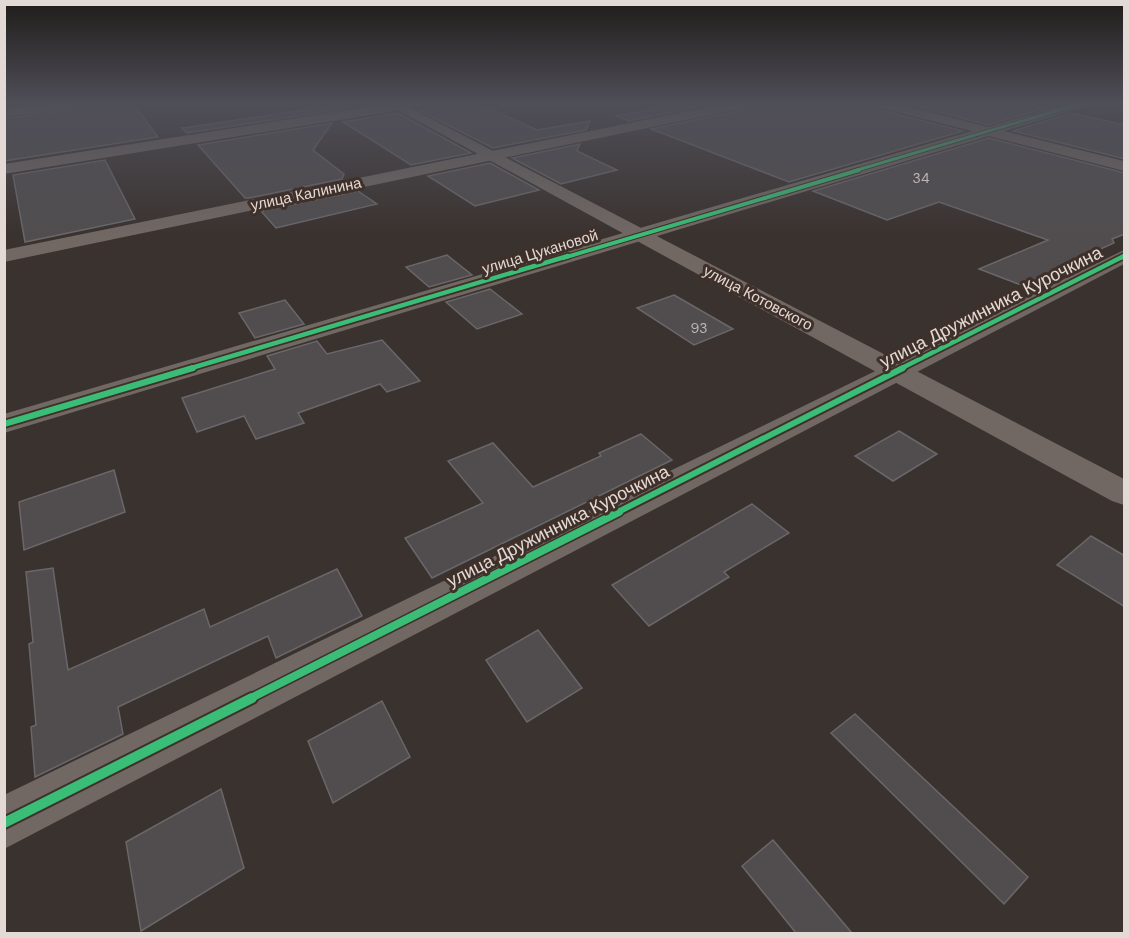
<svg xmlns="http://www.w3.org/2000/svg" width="1129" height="938" viewBox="0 0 1129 938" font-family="'DM Sans',sans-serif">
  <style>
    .building { fill: #514d4f; stroke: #696769; stroke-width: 1.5 }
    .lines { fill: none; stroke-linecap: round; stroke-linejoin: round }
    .minor { fill: #716864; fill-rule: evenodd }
    .tertiary { fill: #716864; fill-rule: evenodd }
    .cycleway-far5-casing { stroke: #3f302a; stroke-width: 4.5 }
    .cycleway-far4-casing { stroke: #3f302a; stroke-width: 6 }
    .cycleway-far3-casing { stroke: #3f302a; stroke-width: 8 }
    .cycleway-far2-casing { stroke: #3f302a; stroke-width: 10 }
    .cycleway-far1-casing { stroke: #3f302a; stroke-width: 11 }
    .cycleway-casing { stroke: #3f302a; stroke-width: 14 }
    .cycleway-far5 { stroke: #3abd76; stroke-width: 3 }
    .cycleway-far4 { stroke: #3abd76; stroke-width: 4 }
    .cycleway-far3 { stroke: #3abd76; stroke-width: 4.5 }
    .cycleway-far2 { stroke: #3abd76; stroke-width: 6 }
    .cycleway-far1 { stroke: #3abd76; stroke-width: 8 }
    .cycleway { stroke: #3abd76; stroke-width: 10 }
    .labels { text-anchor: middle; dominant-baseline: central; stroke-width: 6; stroke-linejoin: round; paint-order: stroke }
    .far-number-label { font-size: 14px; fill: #beb6b4 }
    .far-street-label { font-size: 15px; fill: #e3d9d5; stroke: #3f302a }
    .street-label { font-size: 18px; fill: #e3d9d5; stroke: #3f302a }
  </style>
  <rect width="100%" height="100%" fill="#3a322f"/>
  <g class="building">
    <polygon points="120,103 133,103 158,137 4,161 4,119"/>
    <polygon points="465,103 480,110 491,109 537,130 590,121 586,130 493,148 418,110"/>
    <polygon points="687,103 716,103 629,121 616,116"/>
    <polygon points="756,103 870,103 872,108 963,131 789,182 651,129 748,109"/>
    <polygon points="904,103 1025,103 1045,108 988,125"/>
    <polygon points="346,104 343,109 187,133 182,128"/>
    <polygon points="398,113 471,153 411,165 343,122"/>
    <polygon points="1071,113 1125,125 1125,159 1013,131"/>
    <polygon points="332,123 313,150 344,174 342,179 249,198 245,198 198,145"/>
    <polygon points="989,138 1125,173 1125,234 1112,239 1114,243 1021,285 979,269 1048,240 939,202 887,220 813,191"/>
    <polygon points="580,144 577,151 617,170 561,184 512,158"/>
    <polygon points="105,160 135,219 25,242 13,175"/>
    <polygon points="490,163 539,190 475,206 428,176"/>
    <polygon points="358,191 377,204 276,228 261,211"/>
    <polygon points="447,255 472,275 429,287 406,267"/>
    <polygon points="490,289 522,314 477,329 446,302"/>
    <polygon points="674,295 733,329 694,345 637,308"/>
    <polygon points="285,300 304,324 255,338 239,313"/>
    <polygon points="382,340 420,381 387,392 380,384 298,413 304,423 256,439 244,416 197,432 182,398 275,369 267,356 317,341 327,354"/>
    <polygon points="899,431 937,454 893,481 855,456"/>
    <polygon points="641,434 672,460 432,578 405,538 483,503 448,461 493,443 533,487 601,456 599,453"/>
    <polygon points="114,470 125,512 24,550 19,502"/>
    <polygon points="752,504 789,533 724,572 729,577 649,626 612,585"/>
    <polygon points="1091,536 1125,556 1125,607 1057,565"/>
    <polygon points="53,568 68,670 204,609 210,627 337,569 362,616 276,658 268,636 118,707 123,734 35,777 31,727 36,725 29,644 33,642 26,572"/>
    <polygon points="538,630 582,688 527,722 486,660"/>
    <polygon points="382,701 410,757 333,803 308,741"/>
    <polygon points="855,714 1028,877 1004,904 831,733"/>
    <polygon points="221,789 244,868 141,931 126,842"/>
    <polygon points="773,840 852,933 796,933 742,866"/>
  </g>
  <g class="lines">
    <g class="minor">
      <polygon points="51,103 89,103 83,107 4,117 4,109"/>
      <polygon points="393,103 425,103 419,107 4,174 4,164"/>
      <polygon points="728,103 754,103 748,107 4,262 4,250"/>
      <polygon points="872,103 894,103 988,127 1069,103 1089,103 1088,106 1004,131 1124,161 1124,171 989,136 4,433 4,414 972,131 873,106"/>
      <polygon points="1124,250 1124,264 4,849 4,795"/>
    </g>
    <polygon class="tertiary" points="385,103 401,103 1124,479 1124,505 1112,501"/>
    <defs>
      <polyline id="cycleway-far5" points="854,171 1083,103"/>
      <g id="cycleway-far4">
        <polyline points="563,258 859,170"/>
        <polyline points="1121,258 1124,256"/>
      </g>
      <g id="cycleway-far3">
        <polyline points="188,369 568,256"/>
        <polyline points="900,369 1124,256"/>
      </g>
      <g id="cycleway-far2">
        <polyline points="4,424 193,368"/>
        <polyline points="616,513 903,368"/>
      </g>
      <polyline id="cycleway-far1" points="249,699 619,512"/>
      <polyline id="cycleway" points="4,823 252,698"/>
    </defs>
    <use href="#cycleway-far5" class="cycleway-far5-casing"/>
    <use href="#cycleway-far4" class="cycleway-far4-casing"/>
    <use href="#cycleway-far3" class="cycleway-far3-casing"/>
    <use href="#cycleway-far2" class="cycleway-far2-casing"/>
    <use href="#cycleway-far1" class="cycleway-far1-casing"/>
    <use href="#cycleway" class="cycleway-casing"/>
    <use href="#cycleway-far5" class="cycleway-far5"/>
    <use href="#cycleway-far4" class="cycleway-far4"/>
    <use href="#cycleway-far3" class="cycleway-far3"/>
    <use href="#cycleway-far2" class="cycleway-far2"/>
    <use href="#cycleway-far1" class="cycleway-far1"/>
    <use href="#cycleway" class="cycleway"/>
  </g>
  <linearGradient id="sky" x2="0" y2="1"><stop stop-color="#201c1a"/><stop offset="0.44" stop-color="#4f4f58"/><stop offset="1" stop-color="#4f4f58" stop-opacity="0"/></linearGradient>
  <rect width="1129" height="235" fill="url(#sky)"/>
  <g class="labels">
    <g class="far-number-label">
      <text x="921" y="178">34</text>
      <text x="699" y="328">93</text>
    </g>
    <g class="far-street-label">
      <text transform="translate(306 194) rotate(-12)">улица Калинина</text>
      <text transform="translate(540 252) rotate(-17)">улица Цукановой</text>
      <text transform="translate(758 298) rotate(28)">улица Котовского</text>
    </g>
    <g class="street-label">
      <text transform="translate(991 307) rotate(-27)">улица Дружинника Курочкина</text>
      <text transform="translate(558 526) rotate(-27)">улица Дружинника Курочкина</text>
    </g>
  </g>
  <rect width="1129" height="938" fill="none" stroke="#e3d9d5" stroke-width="12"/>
</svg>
